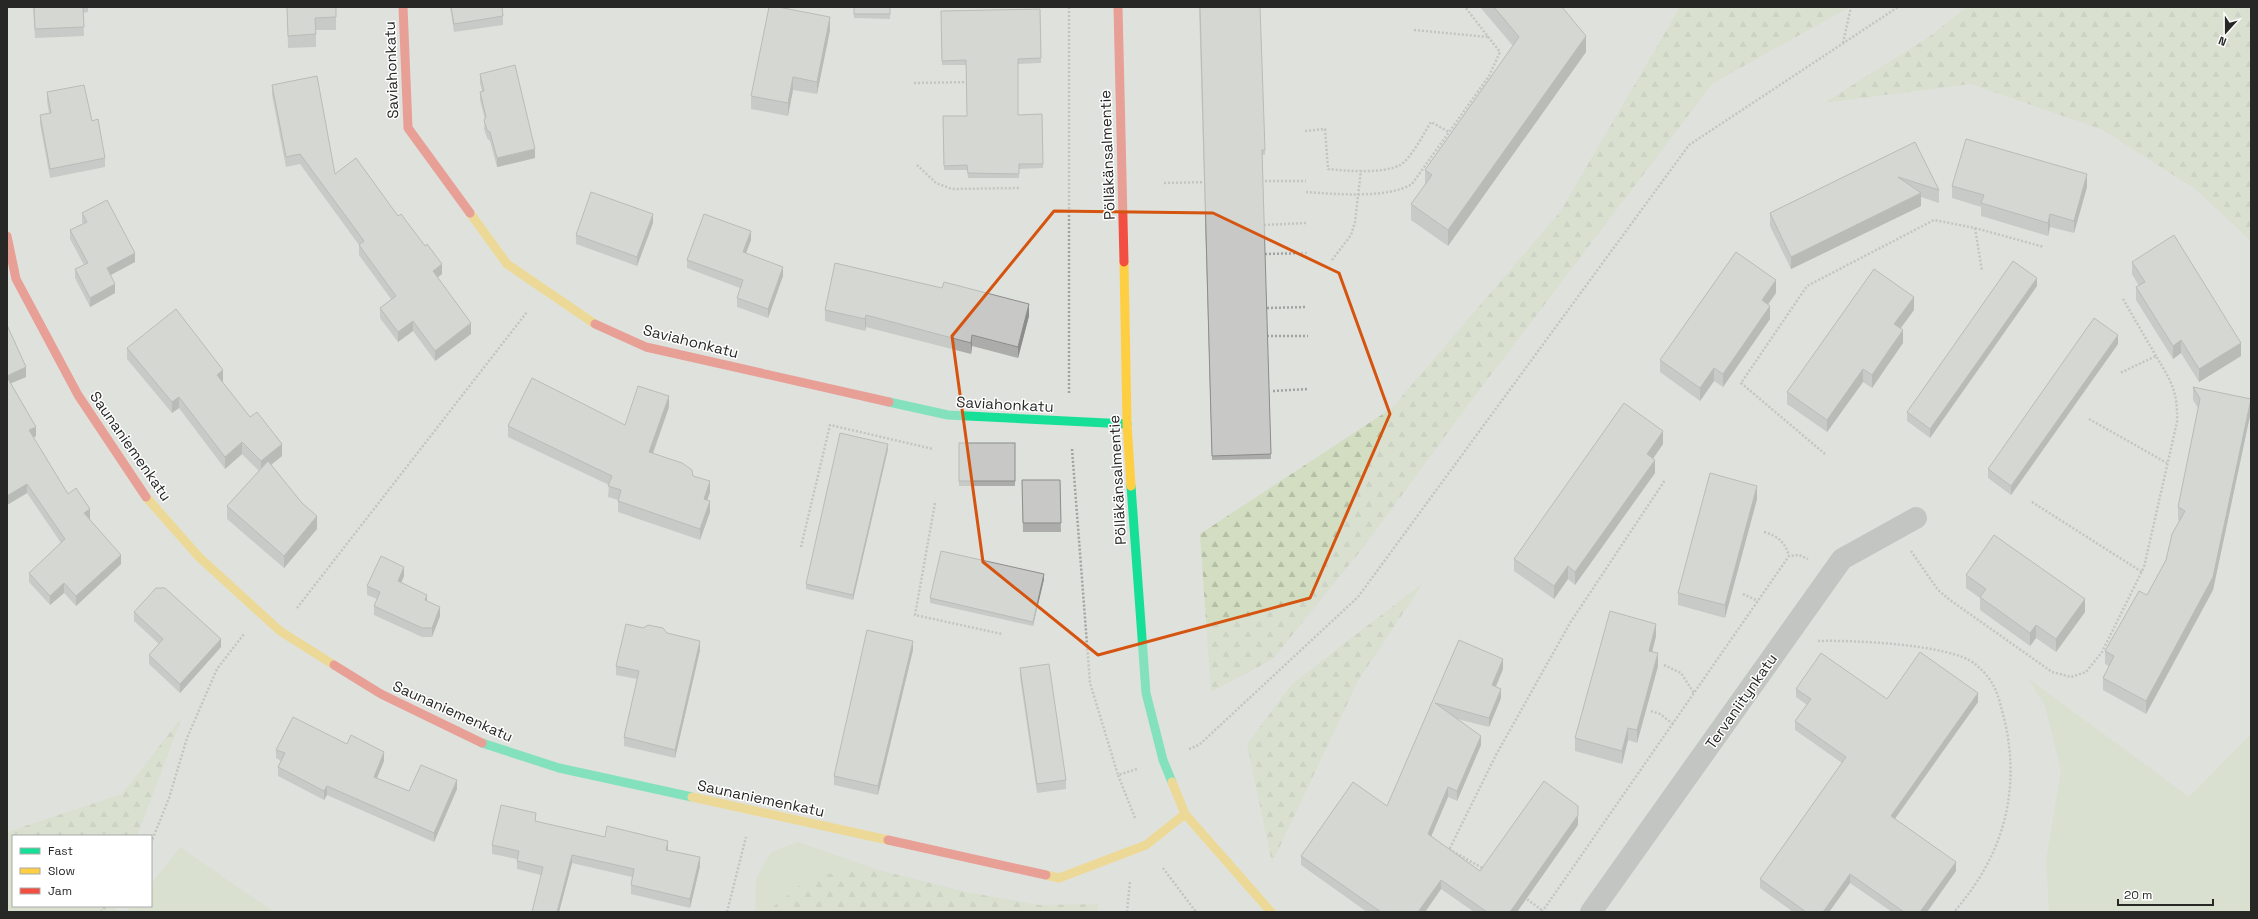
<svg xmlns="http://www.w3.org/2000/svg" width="2258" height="919" viewBox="0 0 2258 919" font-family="'Space Grotesk',sans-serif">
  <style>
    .green { fill: #d3ddc1 }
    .forest { fill: url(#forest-firs) }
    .park { fill: url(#park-crowns) }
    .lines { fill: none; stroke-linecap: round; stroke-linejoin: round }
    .path { stroke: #a2a2a1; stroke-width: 2.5; stroke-dasharray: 2 2; stroke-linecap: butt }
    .street { stroke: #a3a3a2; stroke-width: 22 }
    .fast { stroke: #16e098; stroke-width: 9 }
    .slow { stroke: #ffcf43; stroke-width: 9 }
    .jam { stroke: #f24e42; stroke-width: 9 }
    .wall { fill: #acadaa }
    .shaded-wall { fill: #8c8d8b }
    .building { fill: #c8c9c6; stroke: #8c8d8b }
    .marked { fill: none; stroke: #d5540f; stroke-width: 3; stroke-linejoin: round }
    .labels { text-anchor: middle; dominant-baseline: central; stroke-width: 3; stroke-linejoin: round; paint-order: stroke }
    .street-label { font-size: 15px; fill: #272826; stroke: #fff }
  </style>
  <defs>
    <pattern id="forest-firs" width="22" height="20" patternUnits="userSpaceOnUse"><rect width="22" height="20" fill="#d3ddc1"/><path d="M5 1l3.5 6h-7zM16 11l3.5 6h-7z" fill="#b5bea6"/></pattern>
    <pattern id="park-crowns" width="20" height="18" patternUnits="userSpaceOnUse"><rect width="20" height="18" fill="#d3ddc1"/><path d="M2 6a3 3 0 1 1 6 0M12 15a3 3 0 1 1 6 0" fill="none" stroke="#b5bea6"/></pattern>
  </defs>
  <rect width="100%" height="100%" fill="#dfe1dd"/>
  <g class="green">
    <polygon points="2028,678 2189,797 2251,734 2251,912 2049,912 2046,860 2061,771 2045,706"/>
    <polygon points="798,842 879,870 812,875 767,912 755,912 756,879 771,852"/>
    <polygon points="180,847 274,912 126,912 131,906 151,906 151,884"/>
  </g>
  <g class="forest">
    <polygon points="1680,7 1850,7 1713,83 1465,409 1366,544 1273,659 1211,692 1200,534 1392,408 1560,212"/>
    <polygon points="1967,7 2251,7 2251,241 2195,189 2103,130 1971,84 1824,103 1929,37"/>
    <polygon points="1424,582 1359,679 1272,863 1247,744 1292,684"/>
    <polygon points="182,717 137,836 13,836 13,879 7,880 7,832 122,794"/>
    <polygon points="879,870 966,892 1039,905 1098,904 1097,912 767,912 812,875"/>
  </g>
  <polygon class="park" points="13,879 13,906 114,906 119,912 7,912 7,880"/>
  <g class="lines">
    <g class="path">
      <polyline points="1069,7 1069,394"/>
      <polyline points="1414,30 1488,37"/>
      <polyline points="1843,43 1851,7"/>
      <polyline points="914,83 970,82"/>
      <path d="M1305 131 1325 129 1328 169C1347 171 1383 174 1400 165 1411 159 1424 133 1431 122L1449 132"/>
      <polyline points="917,165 936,183 952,189 1020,188"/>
      <polyline points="1261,181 1306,181"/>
      <polyline points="1164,183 1208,182"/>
      <path d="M1306 192C1335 194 1387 199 1412 184L1489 76 1500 52 1465 7"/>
      <polyline points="1264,225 1306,223"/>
      <polyline points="1975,228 1982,271"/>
      <polyline points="1265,254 1307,253"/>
      <polyline points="1332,260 1351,235 1355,222 1361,170"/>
      <polyline points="2123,299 2156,356"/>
      <polyline points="1267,308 1307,307"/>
      <polyline points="1267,336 1308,336"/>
      <polyline points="1273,391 1308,389"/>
      <polyline points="2089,419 2167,463"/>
      <polyline points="1072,449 1090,683 1118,775"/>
      <polyline points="1825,454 1741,383 1807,286 1934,220 1975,228 2044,247"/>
      <polyline points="2032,502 2142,572"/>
      <polyline points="935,503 915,615 1002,634"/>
      <path d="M1764 532C1778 536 1785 542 1789 556"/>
      <polyline points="801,547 830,425 933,449"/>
      <path d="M1911 551 1938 590 1950 600 2052 672 2071 677 2086 672 2102 652 2144 567 2177 422C2178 391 2171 381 2156 356L2120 373"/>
      <polyline points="1743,594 1758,601"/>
      <polyline points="297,608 527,312"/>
      <path d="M1818 641C1851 640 1951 644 1975 664 1997 682 1998 696 2005 722 2021 794 2002 857 1954 912"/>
      <polyline points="1664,665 1681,673 1694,693"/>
      <polyline points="1651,711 1660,714 1673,724"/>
      <polyline points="1189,749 1199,745 1358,597 1689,145 1898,7"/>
      <polyline points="1135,818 1118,775 1137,769"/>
      <polyline points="151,843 169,798 187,738 217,669 244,634"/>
      <polyline points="1449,849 1484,869"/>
      <polyline points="1448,852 1496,755 1570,623 1665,480"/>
      <polyline points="1163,868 1196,912"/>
      <polyline points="1524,897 1543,911"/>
      <polyline points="101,912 106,906"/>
      <polyline points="727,912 746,837"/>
      <polyline points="1127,912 1130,881"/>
      <polyline points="1542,912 1789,556 1799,555 1808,559"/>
    </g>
    <polyline class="street" points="1591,912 1842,559 1916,518"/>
    <g class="fast">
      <polyline points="889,402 948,415 1127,424"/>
      <polyline points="1131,486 1146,693 1163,760 1172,782"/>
      <polyline points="482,743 559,768 692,797"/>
    </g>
    <g class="slow">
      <polyline points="470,213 507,264 595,324"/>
      <polyline points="1124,262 1127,424 1131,486"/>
      <polyline points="146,497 199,557 280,631 334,665"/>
      <polyline points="1172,782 1185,814 1271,912"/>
      <polyline points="692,797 888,840"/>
      <polyline points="1046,875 1059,878 1146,845 1185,814"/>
    </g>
    <g class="jam">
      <polyline points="403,7 408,128 470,213"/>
      <polyline points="1118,7 1124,262"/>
      <polyline points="7,236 16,279 78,395 146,497"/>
      <polyline points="595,324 646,347 889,402"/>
      <polyline points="334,665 381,694 482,743"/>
      <polyline points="888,840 1046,875"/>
    </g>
  </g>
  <g class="wall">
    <polygon points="33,7 88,7 88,12 83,13 84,36 35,38"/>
    <polygon points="287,7 336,7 336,30 316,30 316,47 288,48"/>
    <polygon points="450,7 502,7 503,16 503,25 454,32"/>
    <polygon points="854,7 890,7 890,19 854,18"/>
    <polygon points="1199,7 1265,150 1265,155 1262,155 1271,459 1212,460"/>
    <polygon points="1480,7 1562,7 1586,52 1448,246 1411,220 1411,204 1425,186 1425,170 1513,46"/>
    <polygon points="1040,9 1041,63 1018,64 1018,115 1042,114 1043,168 1019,169 1019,178 968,178 967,170 944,170 943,116 967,116 966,65 942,65 941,11"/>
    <polygon points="830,30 817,94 793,90 788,116 751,109 751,96"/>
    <polygon points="480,74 535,158 497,167 490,141 487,138 484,129 485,119 480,100 480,92 482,91 480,83"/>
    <polygon points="272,85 335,174 442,274 438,277 471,334 435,361 413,331 398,342 380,318 380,308 391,299 359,255 359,245 300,164 286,167 272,95"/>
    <polygon points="47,92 92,121 105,158 105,167 50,178 40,124 40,115 49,113 47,101"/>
    <polygon points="1915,142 1939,190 1939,203 1921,197 1921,206 1791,269 1770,226 1770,213"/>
    <polygon points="1952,186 2087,187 2074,233 2050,227 2048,236 1981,216 1981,207 1952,198"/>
    <polygon points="82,213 135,262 110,275 115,293 90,307 75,278 75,269 84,265 70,239 70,230 83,224 82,222"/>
    <polygon points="653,223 637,266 576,244 576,235"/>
    <polygon points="751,240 746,253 783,276 768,318 737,307 737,298 740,288 687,268 687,260"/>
    <polygon points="2132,262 2241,356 2199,382 2181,353 2173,359 2136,300 2136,287 2139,286 2132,274"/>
    <polygon points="2037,286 1930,438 1907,421 1907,412"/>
    <polygon points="1776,293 1768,304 1770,319 1723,387 1714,381 1700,401 1660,372 1660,360"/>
    <polygon points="825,310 1029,316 1018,358 972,346 971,354 866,327 865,331 825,321"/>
    <polygon points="1914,310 1901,328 1903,343 1889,363 1872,388 1863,382 1827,432 1787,404 1787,392"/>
    <polygon points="7,325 26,377 11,383 36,436 33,438 68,494 90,518 90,519 121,564 76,606 64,593 50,605 29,582 29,573 61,543 27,493 7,505"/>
    <polygon points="2118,344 2011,495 1988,478 1988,469"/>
    <polygon points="127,348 223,381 222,382 250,417 282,456 271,464 317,529 284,568 227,519 227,506 259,471 242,454 225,469 179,408 172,413 127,359"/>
    <polygon points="2193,387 2251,411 2213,590 2146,714 2103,690 2103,678 2109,666 2105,664 2105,651 2147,595 2166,560 2179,521 2178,519 2178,507 2198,408 2193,400"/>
    <polygon points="669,407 653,454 693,476 710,492 707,501 710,512 700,540 618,512 618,500 608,497 609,485 508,437 508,426 625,425"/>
    <rect x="959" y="443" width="56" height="43"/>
    <polygon points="1663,444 1653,459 1655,473 1575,585 1568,579 1554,599 1514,571 1514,559"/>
    <polygon points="888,449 853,600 806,589 806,584"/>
    <polygon points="1022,480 1060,480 1061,532 1023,532"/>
    <polygon points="1757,499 1725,618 1678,605 1678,593"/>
    <polygon points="1966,575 2085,612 2056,652 2036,638 2030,646 1980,610 1980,598 1966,588"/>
    <polygon points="404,576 401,583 427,601 440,616 432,637 422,637 374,615 374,606 377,599 367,595 367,586"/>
    <polygon points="1044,579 1033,626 930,603 930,598"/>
    <polygon points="134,612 221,647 180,693 149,664 149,655 159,644 134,621"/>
    <polygon points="643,628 667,633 700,650 675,758 624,746 624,737 637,679 616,675 616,666"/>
    <polygon points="1656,636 1652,652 1658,666 1637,743 1628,740 1622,764 1575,751 1575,738"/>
    <polygon points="1459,640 1503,669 1496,687 1501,698 1489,727 1457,719 1481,745 1457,801 1448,797 1431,836 1480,871 1578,825 1517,912 1474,912 1441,889 1425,912 1367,912 1301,865 1301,856 1387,806"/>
    <polygon points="913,650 878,795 834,785 834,776"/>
    <polygon points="1020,668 1066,780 1066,789 1037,793 1020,677"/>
    <polygon points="1796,689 1887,699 1978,702 1895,819 1956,871 1927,912 1892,912 1850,883 1829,912 1793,912 1760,888 1760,879 1842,763 1795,730 1795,721 1807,705 1796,697"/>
    <polygon points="347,744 384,761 377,778 409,791 457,789 434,842 327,795 324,800 278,776 278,767 281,761 276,758 276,750"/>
    <polygon points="536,822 605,837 668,850 700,866 690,908 631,894 631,885 632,877 572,863 559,912 532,912 541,875 517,869 517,859 492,854 492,845"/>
  </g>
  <g class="shaded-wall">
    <polygon points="830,17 830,30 817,94 817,82"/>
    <polygon points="1586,36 1586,52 1448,246 1448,230"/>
    <polygon points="793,77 793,90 788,116 788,103"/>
    <polygon points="535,149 535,158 497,167 497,158"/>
    <polygon points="2087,174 2087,187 2074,233 2074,221"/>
    <polygon points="1921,193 1921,206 1791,269 1791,257"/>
    <polygon points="653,214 653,223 637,266 637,257"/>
    <polygon points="2050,214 2050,227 2048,236 2048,223"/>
    <polygon points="751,231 751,240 743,261 743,252"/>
    <polygon points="135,253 135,262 107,277 107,268"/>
    <polygon points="442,264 442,274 433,281 433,271"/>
    <polygon points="783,267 783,276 768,318 768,309"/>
    <polygon points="2037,278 2037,286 1930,438 1930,429"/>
    <polygon points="1776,280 1776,293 1762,313 1762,300"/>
    <polygon points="115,284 115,293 90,307 90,298"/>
    <polygon points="1914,297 1914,310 1894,337 1894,324"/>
    <polygon points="1029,304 1029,316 1018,358 1018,347"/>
    <polygon points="1770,306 1770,319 1723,387 1723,374"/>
    <polygon points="866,315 866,327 865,331 865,319"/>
    <polygon points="413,321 413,331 398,342 398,332"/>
    <polygon points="471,323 471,334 435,361 435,351"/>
    <polygon points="1903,330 1903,343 1872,388 1872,375"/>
    <polygon points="972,335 972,346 971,354 971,343"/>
    <polygon points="2118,335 2118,344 2011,495 2011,486"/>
    <polygon points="2181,340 2181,353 2173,359 2173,346"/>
    <polygon points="2241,343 2241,356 2199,382 2199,369"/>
    <polygon points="26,367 26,377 7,385 7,376"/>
    <polygon points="1714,368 1714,381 1700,401 1700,388"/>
    <polygon points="1863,369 1863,382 1827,432 1827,420"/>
    <polygon points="223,370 223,381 217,386 217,375"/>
    <polygon points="669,396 669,407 649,463 649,452"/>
    <polygon points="179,397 179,408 172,413 172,402"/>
    <polygon points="2251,399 2251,411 2213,590 2146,714 2146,701"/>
    <polygon points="36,427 36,436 29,440 29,430"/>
    <polygon points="1663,431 1663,444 1647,467 1647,454"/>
    <polygon points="242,442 242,454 225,469 225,457"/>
    <polygon points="282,444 282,456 261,473 261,461"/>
    <polygon points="888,444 888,449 853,600 853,595"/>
    <polygon points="1655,460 1655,473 1575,585 1575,572"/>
    <polygon points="710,481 710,492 704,510 704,499"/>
    <polygon points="27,484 27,493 7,505 7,496"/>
    <polygon points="1757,486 1757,499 1725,618 1725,605"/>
    <polygon points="710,501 710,512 700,540 700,529"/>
    <polygon points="90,509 90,518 84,522 84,513"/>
    <polygon points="317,516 317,529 284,568 284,556"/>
    <polygon points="121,555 121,564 76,606 76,596"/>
    <polygon points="1568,566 1568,579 1554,599 1554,586"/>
    <polygon points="404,567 404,576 398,590 398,581"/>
    <polygon points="1044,574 1044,579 1033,626 1033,622"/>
    <polygon points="64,583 64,593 50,605 50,596"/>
    <polygon points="427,595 427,604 425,600"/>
    <polygon points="2085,599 2085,612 2056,652 2056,639"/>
    <polygon points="440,607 440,616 432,637 432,628"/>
    <polygon points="1656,624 1656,636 1649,664 1649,651"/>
    <polygon points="2036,625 2036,638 2030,646 2030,633"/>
    <polygon points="221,639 221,647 180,693 180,684"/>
    <polygon points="700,641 700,650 675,758 675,750"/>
    <polygon points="913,641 913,650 878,795 878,786"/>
    <polygon points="1658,653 1658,666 1637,743 1637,730"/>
    <polygon points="1503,659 1503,669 1492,695 1492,685"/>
    <polygon points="1501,689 1501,698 1489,727 1489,718"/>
    <polygon points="1978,693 1978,702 1891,824 1891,816"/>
    <polygon points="1628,728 1628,740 1622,764 1622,751"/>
    <polygon points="1481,736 1481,745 1457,801 1457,791"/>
    <polygon points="384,752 384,761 374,785 374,777"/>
    <polygon points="457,780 457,789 434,842 434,833"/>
    <polygon points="327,786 327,795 324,800 324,791"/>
    <polygon points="1448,787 1448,797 1428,844 1428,834"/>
    <polygon points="1578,815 1578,825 1517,912 1510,912"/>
    <polygon points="668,841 668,850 666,850"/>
    <polygon points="572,855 572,863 559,912 557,912"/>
    <polygon points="700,857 700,866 690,908 690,899"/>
    <polygon points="1956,862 1956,871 1927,912 1920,912"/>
    <polygon points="1850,874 1850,883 1829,912 1823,912"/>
    <polygon points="1441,880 1441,889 1425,912 1418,912"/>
  </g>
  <g class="building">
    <polygon points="34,7 83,7 84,27 35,29"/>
    <polygon points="287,7 336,7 336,17 315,18 316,34 288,36"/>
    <polygon points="451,7 502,7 503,16 454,24"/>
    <polygon points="769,7 778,7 830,17 817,82 793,77 788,103 751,96"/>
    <rect x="854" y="7" width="36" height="7"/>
    <polygon points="1200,7 1260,7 1265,150 1262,150 1271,454 1212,456"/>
    <polygon points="1494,7 1562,7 1586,36 1448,230 1411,204 1432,175 1425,170 1519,37"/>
    <polygon points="1040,9 1041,58 1018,59 1018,115 1042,114 1043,164 1019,164 1019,174 968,173 967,165 944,166 943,116 967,116 966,60 942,61 941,11"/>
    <polygon points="515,65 535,149 497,158 490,132 487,130 484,120 486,117 480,92 484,91 480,74"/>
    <polygon points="317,76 335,174 356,158 398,216 401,214 425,246 427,244 442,264 433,271 471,323 435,351 413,321 398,332 380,308 396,296 359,245 364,241 300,154 286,157 272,85"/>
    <polygon points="84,85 92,121 98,119 105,158 50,169 40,115 51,113 47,92"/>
    <polygon points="1966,139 2087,174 2074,221 2050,214 2048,223 1981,203 1984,195 1952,186"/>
    <polygon points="1915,142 1939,190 1898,177 1921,193 1791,257 1770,213"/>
    <polygon points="591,192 653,214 637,257 576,235"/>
    <polygon points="107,200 135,253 107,268 115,284 90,298 75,269 88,263 70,230 87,222 82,213"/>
    <polygon points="704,214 751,231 743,252 783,267 768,309 737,298 743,280 687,260"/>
    <polygon points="2174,235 2241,343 2199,369 2181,340 2173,346 2136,287 2145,282 2132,262"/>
    <polygon points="1736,252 1776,280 1762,300 1770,306 1723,374 1714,368 1700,388 1660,360"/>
    <polygon points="2013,261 2037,278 1930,429 1907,412"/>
    <polygon points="835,263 942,288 944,282 1029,304 1018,347 972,335 971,343 866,315 865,319 825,310"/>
    <polygon points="1874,269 1914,297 1894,324 1903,330 1889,350 1872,375 1863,369 1827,420 1787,392"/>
    <polygon points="176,309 223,370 217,375 250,417 257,412 282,444 261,461 242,442 225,457 179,397 172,402 127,348"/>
    <polygon points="2094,318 2118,335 2011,486 1988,469"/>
    <polygon points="7,325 26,367 7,376"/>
    <polygon points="7,377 36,427 29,430 68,494 76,488 90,509 84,513 121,555 76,596 64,583 50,596 29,573 65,539 27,484 7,496"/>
    <polygon points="532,378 625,425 638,386 669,396 649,452 682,463 692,470 693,476 710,481 704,499 710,501 700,529 618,501 621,490 608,486 612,476 508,426"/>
    <polygon points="2193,387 2251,399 2213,577 2146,701 2103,678 2114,656 2105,651 2139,591 2147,595 2166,560 2172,534 2185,511 2178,507 2200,399"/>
    <polygon points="1624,403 1663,431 1647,454 1655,460 1575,572 1568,566 1554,586 1514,559"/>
    <polygon points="840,433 888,444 853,595 806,584"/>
    <rect x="959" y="443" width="56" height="38"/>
    <polygon points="268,461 302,503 317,516 284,556 227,506"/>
    <polygon points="1710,473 1757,486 1725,605 1678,593"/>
    <polygon points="1022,480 1060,480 1061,523 1023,523"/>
    <polygon points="1994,535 2085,599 2056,639 2036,625 2030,633 1980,597 1986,589 1966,575"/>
    <polygon points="941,551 1044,574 1033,622 930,598"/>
    <polygon points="381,556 404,567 398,581 427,595 425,600 440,607 432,628 422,628 374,606 380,592 367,586"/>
    <polygon points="156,588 165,588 221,639 180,684 149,655 163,639 134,612"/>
    <polygon points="1610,611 1656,624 1649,651 1658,653 1637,730 1628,728 1622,751 1575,738"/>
    <polygon points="626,624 643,628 648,625 663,628 667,633 700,641 675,750 624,737 639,671 616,666"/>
    <polygon points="867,630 913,641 878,786 834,776"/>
    <polygon points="1459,640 1503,659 1492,685 1501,689 1489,718 1435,703 1481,736 1457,791 1448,787 1428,834 1480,871 1544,781 1578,806 1578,815 1510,912 1487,912 1441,880 1418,912 1381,912 1301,856 1353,782 1387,806"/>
    <polygon points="1920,652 1978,693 1891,816 1956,862 1920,912 1904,912 1850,874 1823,912 1806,912 1760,879 1846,757 1795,721 1811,699 1796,689 1821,653 1887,699"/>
    <polygon points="1049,664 1066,780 1037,784 1020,668"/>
    <polygon points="293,717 347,744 351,735 384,752 374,777 409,791 421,765 457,780 434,833 327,786 324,791 278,767 285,753 276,750"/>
    <polygon points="501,805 536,813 535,821 605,837 607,826 668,841 666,850 700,857 690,899 631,885 634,869 572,855 557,912 532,912 543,867 517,861 519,851 492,845"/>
  </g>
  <path d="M0 0H2258V919H0ZM1054 211 1213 213 1339 273 1390 414 1310 598 1098 655 983 562 952 336Z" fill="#dfe1dd" fill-opacity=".55" fill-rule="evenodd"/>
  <path class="marked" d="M1054 211 1213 213 1339 273 1390 414 1310 598 1098 655 983 562 952 336Z"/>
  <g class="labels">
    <g class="street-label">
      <text transform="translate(391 70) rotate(-92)">Saviahonkatu</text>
      <text transform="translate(1107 155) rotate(-92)">Pölläkänsalmentie</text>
      <text transform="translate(691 341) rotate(14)">Saviahonkatu</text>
      <text transform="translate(1005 404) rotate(3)">Saviahonkatu</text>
      <text transform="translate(131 446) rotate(55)">Saunaniemenkatu</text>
      <text transform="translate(1117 480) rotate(-93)">Pölläkänsalmentie</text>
      <text transform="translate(1741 701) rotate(-55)">Tervaniitynkatu</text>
      <text transform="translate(453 711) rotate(24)">Saunaniemenkatu</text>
      <text transform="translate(761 798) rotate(12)">Saunaniemenkatu</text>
    </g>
  </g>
  <rect width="2258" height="919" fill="none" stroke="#272826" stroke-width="16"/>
  <rect x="12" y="835" width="140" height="72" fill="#ffffff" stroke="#a9a9a8"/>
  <rect x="20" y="848" width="20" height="6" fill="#16e098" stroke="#a9a9a8"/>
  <text x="48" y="855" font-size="12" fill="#272826">Fast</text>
  <rect x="20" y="868" width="20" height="6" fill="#ffcf43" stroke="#a9a9a8"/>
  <text x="48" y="875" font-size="12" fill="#272826">Slow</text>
  <rect x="20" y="888" width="20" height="6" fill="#f24e42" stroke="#a9a9a8"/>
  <text x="48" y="895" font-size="12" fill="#272826">Jam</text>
  <g transform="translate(2226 32) rotate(201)" stroke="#ffffff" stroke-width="3" paint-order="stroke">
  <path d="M0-3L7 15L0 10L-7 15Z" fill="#272826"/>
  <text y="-6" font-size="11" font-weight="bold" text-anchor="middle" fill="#272826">N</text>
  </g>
  <path d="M2118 899v6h95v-6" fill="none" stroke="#272826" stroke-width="2"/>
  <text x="2124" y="899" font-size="12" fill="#272826" stroke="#ffffff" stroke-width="3" paint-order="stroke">20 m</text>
</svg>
